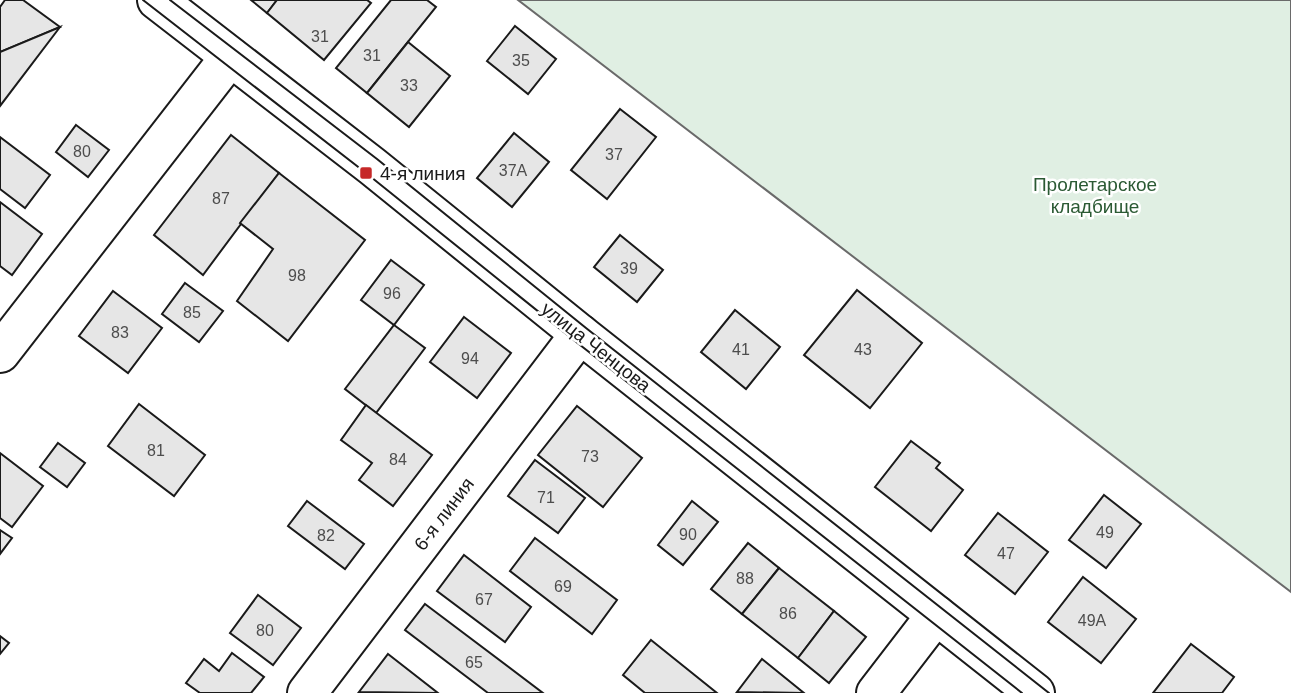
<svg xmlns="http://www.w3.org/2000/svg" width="1291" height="693" viewBox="0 0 1291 693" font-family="Helvetica,sans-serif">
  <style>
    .green { fill: #e0efe3; stroke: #6a6a6a; stroke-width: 2 }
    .building { fill: #e6e6e6; stroke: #1a1a1a; stroke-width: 2 }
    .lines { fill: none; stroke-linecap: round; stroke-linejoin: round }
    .minor-casing { stroke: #1a1a1a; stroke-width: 42 }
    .minor { stroke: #fff; stroke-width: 38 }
    .tram { stroke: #1a1a1a; stroke-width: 2 }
    .poi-dot { fill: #c62828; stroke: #fff; stroke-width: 2.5 }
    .labels { text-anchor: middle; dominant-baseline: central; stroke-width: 5; stroke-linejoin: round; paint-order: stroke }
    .number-label { font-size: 16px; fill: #4d4d4d }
    .poi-label { font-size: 19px; fill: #1a1a1a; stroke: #fff; text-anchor: start }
    .park-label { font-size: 19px; fill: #2b5a34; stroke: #fff }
    .street-label { font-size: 19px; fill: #1a1a1a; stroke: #fff }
  </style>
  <rect width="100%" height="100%" fill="#fff"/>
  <polygon class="green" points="518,0 1291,0 1291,592"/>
  <g class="building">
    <polygon points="5,0 23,0 60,27 0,52 0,7"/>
    <polygon points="251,0 277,0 267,13"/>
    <polygon points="277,0 367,0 371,3 324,60 267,13"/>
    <polygon points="391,0 427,0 436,7 367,93 336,68"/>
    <polygon points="515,26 556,59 528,94 487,61"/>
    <polygon points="60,27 0,106 0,52"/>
    <polygon points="408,42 450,76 409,127 367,93"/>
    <polygon points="620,109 656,137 607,199 571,170"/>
    <polygon points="76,125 109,150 88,177 56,152"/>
    <polygon points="514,133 549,162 512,207 477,178"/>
    <polygon points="231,135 279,173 203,275 154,235"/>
    <polygon points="0,137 50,175 25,208 0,189"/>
    <polygon points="279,173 365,240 288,341 237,301 273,249 240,223"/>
    <polygon points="0,202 42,234 12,275 0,266"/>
    <polygon points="620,235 663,270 637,302 594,267"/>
    <polygon points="391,260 424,285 394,325 361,300"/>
    <polygon points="185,283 223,311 199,342 162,314"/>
    <polygon points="857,290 922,343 870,408 804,355"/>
    <polygon points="113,291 162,328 128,373 79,336"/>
    <polygon points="735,310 780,347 746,389 701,352"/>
    <polygon points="464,317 511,353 477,398 430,362"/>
    <polygon points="394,325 425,348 376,413 345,389"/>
    <polygon points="139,404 205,455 174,496 108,446"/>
    <polygon points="366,405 432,455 393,506 359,480 372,463 341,440"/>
    <polygon points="577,406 642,458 603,507 538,455"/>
    <polygon points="911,441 940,463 936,468 963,490 931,531 875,487"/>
    <polygon points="58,443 85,463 67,487 40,467"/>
    <polygon points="0,453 43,486 12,527 0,518"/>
    <polygon points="535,460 585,498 558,533 508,496"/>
    <polygon points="1104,495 1141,524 1106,568 1069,540"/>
    <polygon points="307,501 364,544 345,569 288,526"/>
    <polygon points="692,501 718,522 683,565 658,545"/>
    <polygon points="998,513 1048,552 1015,594 965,555"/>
    <polygon points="0,530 12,538 0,554"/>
    <polygon points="535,538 617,600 592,634 510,571"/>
    <polygon points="748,543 779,568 742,614 711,589"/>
    <polygon points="464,555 531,607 505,642 437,591"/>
    <polygon points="779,568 834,611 798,658 742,614"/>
    <polygon points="1083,577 1136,619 1101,663 1048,622"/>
    <polygon points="258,595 301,628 273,665 230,633"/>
    <polygon points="425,604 543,693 488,693 405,630"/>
    <polygon points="834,611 866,637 829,683 798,658"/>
    <polygon points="0,636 9,643 0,654"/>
    <polygon points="651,640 717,693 645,693 623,675"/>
    <polygon points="1191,644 1234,677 1222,693 1153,693"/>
    <polygon points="232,653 264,677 251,693 200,693 186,683 204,659 219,671"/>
    <polygon points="388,654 438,693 359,692"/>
    <polygon points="762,659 804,693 737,692"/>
  </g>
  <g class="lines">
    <defs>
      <g id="minor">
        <polyline points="157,0 372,166 580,334 1035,693"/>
        <polyline points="0,353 230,57"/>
        <polyline points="307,693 580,334"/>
        <polyline points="876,693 936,615"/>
      </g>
    </defs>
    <use href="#minor" class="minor-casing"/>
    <use href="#minor" class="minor"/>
    <g class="tram">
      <polyline points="143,0 366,173 575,341 1022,693"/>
      <polyline points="170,0 377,159 586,328 1049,693"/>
    </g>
  </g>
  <rect class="poi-dot" x="359" y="166" width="14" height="14" rx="3.5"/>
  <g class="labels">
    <g class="number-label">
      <text x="320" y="36">31</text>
      <text x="372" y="55">31</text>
      <text x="521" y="60">35</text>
      <text x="409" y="85">33</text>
      <text x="82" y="151">80</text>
      <text x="614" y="154">37</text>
      <text x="513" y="170">37А</text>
      <text x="221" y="198">87</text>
      <text x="629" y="268">39</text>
      <text x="297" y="275">98</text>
      <text x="392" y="293">96</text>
      <text x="192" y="312">85</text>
      <text x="120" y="332">83</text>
      <text x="741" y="349">41</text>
      <text x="863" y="349">43</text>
      <text x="470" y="358">94</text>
      <text x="156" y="450">81</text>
      <text x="590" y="456">73</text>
      <text x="398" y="459">84</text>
      <text x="546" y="497">71</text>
      <text x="1105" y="532">49</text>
      <text x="688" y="534">90</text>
      <text x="326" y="535">82</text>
      <text x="1006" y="553">47</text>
      <text x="745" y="578">88</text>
      <text x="563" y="586">69</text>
      <text x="484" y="599">67</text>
      <text x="788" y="613">86</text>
      <text x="1092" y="620">49А</text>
      <text x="265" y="630">80</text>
      <text x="474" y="662">65</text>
    </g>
    <g class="poi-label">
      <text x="380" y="173">4-я линия</text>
    </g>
    <g class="park-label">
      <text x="1095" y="184">Пролетарское<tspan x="1095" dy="22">кладбище</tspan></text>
    </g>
    <g class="street-label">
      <text transform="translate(596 347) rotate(38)">улица Ченцова</text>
      <text transform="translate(444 514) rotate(-53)">6-я линия</text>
    </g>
  </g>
</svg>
